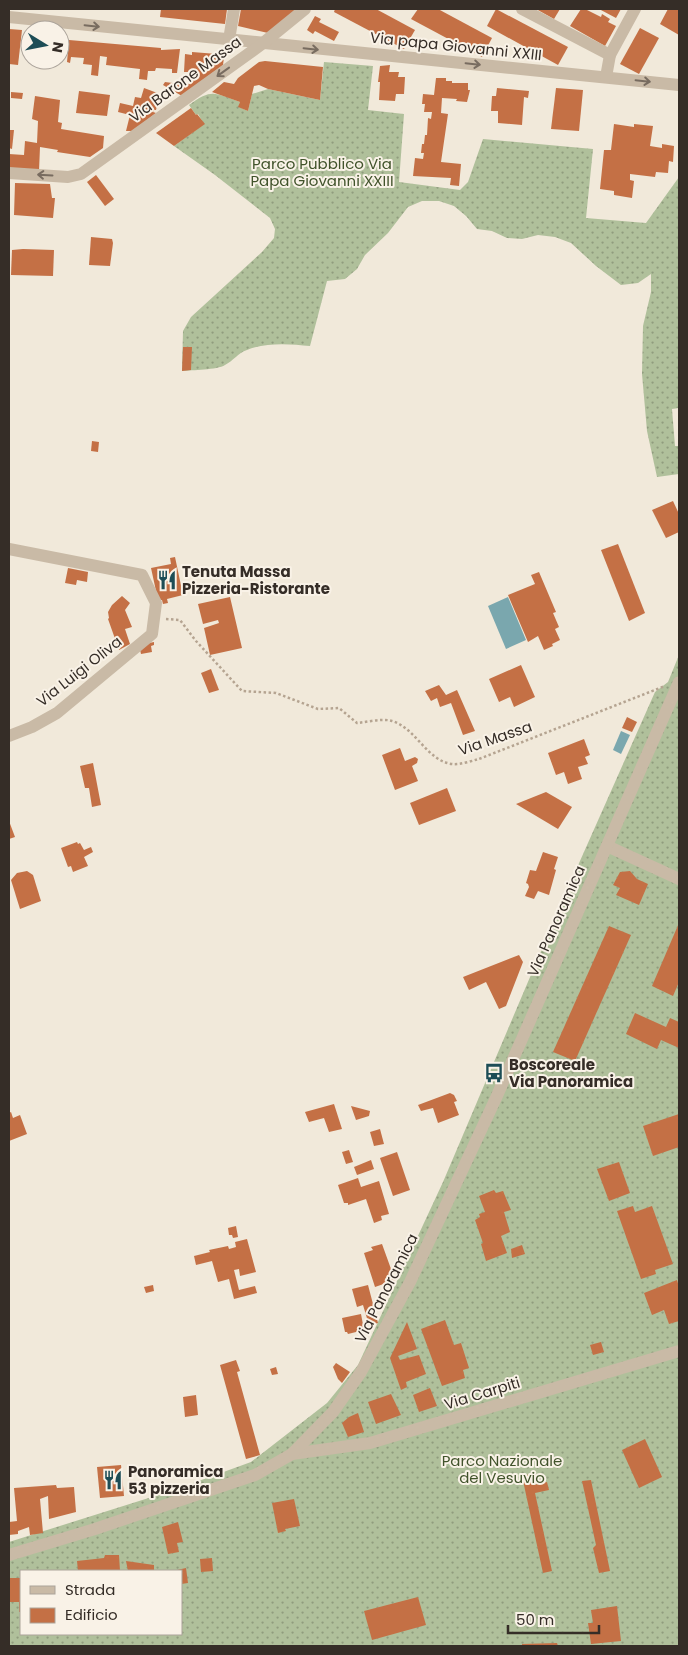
<svg xmlns="http://www.w3.org/2000/svg" width="688" height="1655" viewBox="0 0 688 1655" font-family="Poppins,sans-serif">
  <style>
    .grass { fill: url(#grass-dots); fill-rule: evenodd }
    .water { fill: #7aa7ae }
    .building { fill: #c47045 }
    .lines { fill: none; stroke-linecap: round; stroke-linejoin: round }
    .path { stroke: #b5a491; stroke-width: 2.5; stroke-dasharray: 2.5 2.5; stroke-linecap: butt }
    .minor { stroke: #c9baa6; stroke-width: 12 }
    .oneway { stroke: #786c60 }
    .labels { text-anchor: middle; dominant-baseline: central; stroke-width: 4; stroke-linejoin: round; paint-order: stroke }
    .street-label { font-size: 15px; fill: #352d27; stroke: #f9f2e7 }
    .park-label { font-size: 15px; fill: #41532b; stroke: #f9f2e7 }
    .poi-label { font-size: 15px; font-weight: bold; fill: #352d27; stroke: #f9f2e7; text-anchor: start }
  </style>
  <defs>
    <pattern id="grass-dots" width="8" height="8" patternUnits="userSpaceOnUse" patternTransform="scale(1.25)"><rect width="8" height="8" fill="#b0c09b"/><path d="M2 2h.1M6 6h.1" fill="none" stroke="#909c7e" stroke-width="1.8" stroke-linecap="round"/></pattern>
  </defs>
  <rect width="100%" height="100%" fill="#f1e9da"/>
  <g class="grass">
    <path d="M324 62 373 66 368 110 404 114 399 182 460 190 468 182 483 139 593 149 586 218 646 223 679 177V408L672 409 675 446H679V474L657 477 647 431 642 374 643 326 651 292V274L638 283 621 285 596 266 571 243 555 237 538 235 522 239 507 238 492 231 477 229 466 216 454 206 439 201H422L408 207 388 233 365 255 357 269 345 279 327 281 310 346C290 344 267 342 247 350 238 353 233 361 225 365 217 370 192 370 182 371L183 331 191 317 262 252 274 238 275 229 270 218 215 175 174 146 204 124 198 114 196 115 189 105C212 88 215 93 240 102L239 107 248 111 252 94 268 89 320 100Z"/>
    <path d="M679 655V1646H9V1542L174 1490 251 1462 327 1403 358 1365 443 1182 564 897 655 692 668 682ZM21 1571H181V1634H21Z"/>
  </g>
  <g class="water">
    <polygon points="508,597 526,640 506,649 488,606"/>
    <polygon points="621,731 630,735 621,754 613,750"/>
  </g>
  <g class="building">
    <polygon points="161,9 227,9 225,24 160,17"/>
    <polygon points="241,9 300,9 268,33 238,26"/>
    <polygon points="335,9 376,9 415,30 404,49 334,12"/>
    <polygon points="418,9 438,9 492,38 482,57 411,19"/>
    <polygon points="496,9 568,47 558,65 487,26"/>
    <polygon points="536,9 560,9 554,19"/>
    <polygon points="581,9 585,9 601,17 602,14 610,19 608,22 616,26 605,46 570,26"/>
    <polygon points="599,9 621,9 616,18"/>
    <polygon points="668,9 679,10 679,35 660,24"/>
    <polygon points="315,16 321,19 319,22 339,32 334,41 315,31 313,34 307,30"/>
    <polygon points="640,28 659,38 639,74 620,64"/>
    <polygon points="9,29 22,30 18,65 9,64"/>
    <polygon points="60,39 63,39 61,62 60,62"/>
    <polygon points="69,40 161,48 161,50 180,49 177,73 172,73 172,69 156,68 155,71 148,71 147,80 139,79 140,69 106,65 107,57 100,56 98,76 91,75 92,65 83,64 84,58 71,57 70,63 67,62"/>
    <polygon points="192,52 217,54 217,57 224,57 223,65 182,96 163,85 165,82 187,85 199,76 196,76 197,72 184,72 185,54 192,55"/>
    <polygon points="265,61 323,67 320,100 268,89 259,85 254,86 248,111 238,107 240,102 212,92 224,82 234,84 238,78 259,62"/>
    <polygon points="390,65 389,72 399,72 398,77 405,77 404,94 396,94 395,101 379,100 380,82 378,82 380,66"/>
    <polygon points="436,78 446,78 446,81 452,81 452,83 468,83 468,90 470,90 467,102 456,101 457,99 442,98 441,113 448,114 441,162 461,164 459,186 450,185 451,178 413,176 415,158 423,159 424,153 421,153 422,144 424,144 425,135 427,135 428,118 431,119 432,112 424,112 425,104 422,104 423,94 434,95"/>
    <polygon points="144,88 160,94 156,110 154,110 153,112 156,113 133,131 126,131 130,115 118,112 120,103 133,106 135,97 141,98"/>
    <polygon points="497,88 529,91 528,98 524,97 522,125 498,123 498,111 491,111 492,96 496,96"/>
    <polygon points="556,88 583,90 579,131 551,129"/>
    <polygon points="79,91 110,95 107,116 76,113"/>
    <polygon points="11,92 23,93 22,99 11,98"/>
    <polygon points="35,96 60,100 58,122 62,123 61,129 104,136 103,148 90,157 57,152 58,150 40,147 39,171 9,169 9,154 24,155 25,141 37,143 38,121 32,119"/>
    <polygon points="191,108 196,115 197,114 205,124 174,146 156,133"/>
    <polygon points="614,124 634,127 634,124 653,126 650,146 662,148 662,144 674,146 673,162 669,161 668,173 656,172 655,177 630,174 630,180 634,181 632,198 614,195 614,191 600,189 604,150 611,150"/>
    <polygon points="9,130 14,130 12,149 9,148"/>
    <polygon points="96,175 114,199 105,206 87,182"/>
    <polygon points="15,183 50,184 52,198 55,198 53,218 14,215"/>
    <polygon points="91,237 112,239 113,243 110,266 89,265"/>
    <polygon points="23,249 54,250 53,276 11,275 12,250"/>
    <polygon points="183,347 192,347 191,370 182,371"/>
    <polygon points="92,441 99,442 98,452 91,451"/>
    <polygon points="673,501 679,514 679,532 666,538 652,510"/>
    <polygon points="618,544 645,613 629,621 601,550"/>
    <polygon points="175,557 183,595 167,599 168,603 163,604 162,600 158,600 151,568 171,564 170,558"/>
    <polygon points="68,568 88,572 87,582 77,580 76,585 65,583"/>
    <polygon points="539,572 556,612 553,613 559,627 555,629 560,640 552,644 553,646 544,650 538,636 528,642 508,595 535,584 531,575"/>
    <polygon points="122,596 130,603 125,610 132,627 125,629 130,644 119,650 108,619 109,618 108,612 112,605"/>
    <polygon points="230,597 242,648 210,655 204,628 219,623 218,620 203,624 198,604"/>
    <polygon points="154,642 154,645 151,646 152,652 141,654 139,645"/>
    <polygon points="521,665 535,697 514,707 510,697 499,702 489,679"/>
    <polygon points="211,669 219,690 209,693 201,673"/>
    <polygon points="439,685 446,695 457,690 475,731 463,735 451,703 440,707 437,698 431,701 425,691"/>
    <polygon points="627,717 637,722 632,732 622,728"/>
    <polygon points="584,739 590,755 585,757 588,764 578,767 582,779 568,784 564,772 556,775 548,753"/>
    <polygon points="400,748 405,761 415,757 418,759 417,763 412,766 418,781 395,790 382,755"/>
    <polygon points="93,763 101,805 92,807 89,788 85,788 80,766"/>
    <polygon points="447,788 456,811 419,825 410,803"/>
    <polygon points="546,792 572,807 558,829 516,804"/>
    <polygon points="9,821 15,837 9,839"/>
    <polygon points="77,842 78,844 80,843 84,850 91,847 93,852 84,857 88,866 73,872 71,866 68,867 61,848"/>
    <polygon points="543,852 558,857 554,869 556,870 549,895 538,891 534,899 525,896 529,887 528,884 526,883 530,870 536,871"/>
    <polygon points="27,871 33,875 41,901 20,909 11,880 17,873"/>
    <polygon points="630,871 637,879 648,884 639,905 616,895 620,888 613,885 620,872"/>
    <polygon points="679,923 679,982 673,996 652,986"/>
    <polygon points="609,926 631,935 575,1061 553,1052"/>
    <polygon points="519,955 523,962 506,1006 499,1009 486,982 469,990 463,977"/>
    <polygon points="635,1013 666,1027 670,1018 679,1022 679,1048 661,1040 657,1049 626,1034"/>
    <polygon points="450,1093 454,1095 457,1101 454,1102 459,1115 438,1123 433,1108 421,1111 418,1105"/>
    <polygon points="334,1104 342,1129 329,1132 324,1118 309,1122 305,1112"/>
    <polygon points="351,1106 370,1111 369,1116 356,1120"/>
    <polygon points="11,1112 13,1118 20,1115 27,1134 9,1141 9,1113"/>
    <polygon points="679,1114 679,1147 653,1156 643,1126"/>
    <polygon points="380,1129 384,1144 374,1146 370,1132"/>
    <polygon points="349,1150 353,1162 346,1164 342,1152"/>
    <polygon points="397,1152 410,1190 393,1196 380,1158"/>
    <polygon points="371,1160 374,1169 357,1175 354,1167"/>
    <polygon points="619,1162 630,1193 609,1201 597,1169"/>
    <polygon points="358,1178 361,1187 379,1181 389,1214 381,1216 382,1220 374,1223 366,1199 348,1205 348,1203 344,1203 338,1185"/>
    <polygon points="494,1190 496,1193 503,1191 511,1210 504,1212 510,1232 501,1236 507,1253 486,1261 481,1244 483,1243 475,1220 480,1217 479,1214 485,1212 479,1196"/>
    <polygon points="633,1206 635,1212 652,1206 673,1264 655,1270 656,1274 641,1279 617,1211"/>
    <polygon points="236,1226 238,1237 233,1238 232,1235 229,1235 228,1228"/>
    <polygon points="247,1239 256,1272 240,1276 239,1269 234,1270 239,1290 255,1286 257,1293 234,1299 229,1279 218,1282 212,1261 196,1265 194,1256 210,1252 209,1250 228,1246 229,1249 236,1247 235,1242"/>
    <polygon points="382,1244 395,1280 375,1287 364,1253 373,1250 371,1247"/>
    <polygon points="522,1245 525,1254 512,1258 511,1249"/>
    <polygon points="677,1280 679,1287 679,1321 669,1324 664,1310 652,1315 644,1293"/>
    <polygon points="153,1285 154,1291 146,1293 144,1287"/>
    <polygon points="368,1285 378,1323 369,1325 363,1305 357,1307 352,1289"/>
    <polygon points="361,1314 364,1330 348,1334 347,1332 345,1332 342,1318"/>
    <polygon points="445,1320 454,1345 461,1343 469,1368 463,1370 465,1378 442,1386 421,1329"/>
    <polygon points="407,1322 417,1349 398,1356 400,1360 419,1355 426,1374 406,1382 407,1387 401,1390 390,1358"/>
    <polygon points="601,1342 604,1352 593,1355 590,1345"/>
    <polygon points="236,1360 240,1371 237,1372 260,1455 246,1459 220,1365"/>
    <polygon points="336,1363 350,1372 342,1383 338,1379 333,1367"/>
    <polygon points="276,1367 278,1374 272,1375 270,1369"/>
    <polygon points="430,1388 437,1406 419,1412 413,1395"/>
    <polygon points="391,1394 401,1415 376,1424 368,1402"/>
    <polygon points="196,1395 198,1415 185,1417 183,1397"/>
    <polygon points="358,1413 364,1432 348,1437 342,1423 349,1417"/>
    <polygon points="645,1439 662,1477 639,1488 622,1450"/>
    <polygon points="121,1465 124,1496 100,1498 97,1467"/>
    <polygon points="531,1474 533,1485 547,1482 549,1490 535,1493 552,1571 543,1573 522,1476"/>
    <polygon points="591,1480 610,1571 599,1573 593,1548 596,1545 582,1481"/>
    <polygon points="56,1485 57,1488 74,1487 76,1512 49,1519 48,1496 40,1499 43,1533 30,1535 29,1527 18,1531 18,1534 9,1535 9,1522 17,1521 14,1488"/>
    <polygon points="294,1499 300,1526 285,1529 286,1531 278,1533 272,1503"/>
    <polygon points="178,1522 183,1542 177,1543 179,1552 168,1554 162,1527"/>
    <polygon points="105,1555 119,1555 120,1571 78,1571 77,1561 104,1558"/>
    <polygon points="212,1558 213,1571 201,1572 200,1559"/>
    <polygon points="126,1561 154,1565 154,1571 128,1571"/>
    <polygon points="186,1568 188,1583 181,1584 181,1571 177,1571 177,1570"/>
    <polygon points="9,1578 21,1578 21,1612 19,1612 19,1602 10,1602"/>
    <polygon points="418,1597 426,1625 372,1640 364,1611"/>
    <polygon points="617,1606 621,1641 591,1644 588,1623 593,1623 591,1610"/>
    <polygon points="557,1643 558,1646 522,1646 522,1644"/>
  </g>
  <g class="lines">
    <path class="path" d="M166 619 180 620 196 641 242 691 276 693 318 709 339 708 357 723C368 722 382 718 392 721 416 728 427 761 452 764 460 765 471 761 479 759L665 686"/>
    <g class="minor">
      <polyline points="522,9 610,55"/>
      <polyline points="9,17 679,85"/>
      <polyline points="229,40 234,9"/>
      <polyline points="606,77 610,55 635,9"/>
      <polyline points="9,173 68,177 81,174 262,44 305,9"/>
      <polyline points="9,549 142,575 156,603 152,634 57,713 32,727 9,736"/>
      <polyline points="607,846 679,879"/>
      <polyline points="292,1454 370,1443 679,1351"/>
      <polyline points="9,1555 95,1529 255,1475 292,1454 333,1412 361,1372 410,1282 496,1098 679,682"/>
    </g>
  </g>
  <defs><path id="oneway-shaft" d="M-6 0H5M1.5-3L5.5 0L1.5 3" fill="none" stroke-width="1.6" stroke-linecap="round" stroke-linejoin="round" transform="scale(1.25)"/></defs>
  <g class="oneway">
    <use href="#oneway-shaft" transform="translate(92 26) rotate(6)"/>
    <use href="#oneway-shaft" transform="translate(311 49) rotate(6)"/>
    <use href="#oneway-shaft" transform="translate(473 64) rotate(6)"/>
    <use href="#oneway-shaft" transform="translate(223 72) rotate(144)"/>
    <use href="#oneway-shaft" transform="translate(643 81) rotate(6)"/>
    <use href="#oneway-shaft" transform="translate(45 175) rotate(-177)"/>
  </g>
  <defs>
    <symbol id="restaurant-bare" viewBox="-9 -9 18 18"><path d="M-5-6h1v4h1v-4h1v4h1v-4h1v5L-1.5 .5V6h-2V.5L-5-1ZM5-6V6H3V1.5H1.5Q1.5-4 5-6Z" fill="#1d4d56" stroke="#f9f2e7" stroke-width="2.5" paint-order="stroke"/></symbol>
    <symbol id="bus-bare" viewBox="-9 -9 18 18"><path d="M-5-6H5V4H4V6H2V4H-2V6H-4V4H-5ZM-3.5-4V0h7V-4ZM-3.5 1.2v1.5H-2V1.2ZM2 1.2v1.5H3.5V1.2Z" fill="#1d4d56" stroke="#f9f2e7" stroke-width="2.5" paint-order="stroke"/></symbol>
  </defs>
  <g fill-rule="evenodd">
    <use href="#restaurant-bare" x="153" y="566" width="28" height="28"/>
    <use href="#bus-bare" x="480" y="1059" width="28" height="28"/>
    <use href="#restaurant-bare" x="99" y="1466" width="28" height="28"/>
  </g>
  <g class="labels">
    <g class="street-label">
      <text transform="translate(456 46) rotate(6)">Via papa Giovanni XXIII</text>
      <text transform="translate(185 79) rotate(-36)">Via Barone Massa</text>
      <text transform="translate(79 671) rotate(-38)">Via Luigi Oliva</text>
      <text transform="translate(495 738) rotate(-19)">Via Massa</text>
      <text transform="translate(556 921) rotate(-66)">Via Panoramica</text>
      <text transform="translate(386 1288) rotate(-63)">Via Panoramica</text>
      <text transform="translate(482 1393) rotate(-17)">Via Carpiti</text>
    </g>
    <g class="park-label">
      <text x="322" y="163">Parco Pubblico Via<tspan x="322" dy="17">Papa Giovanni XXIII</tspan></text>
      <text x="502" y="1460">Parco Nazionale<tspan x="502" dy="17">del Vesuvio</tspan></text>
    </g>
    <g class="poi-label">
      <text x="182" y="571">Tenuta Massa<tspan x="182" dy="17">Pizzeria-Ristorante</tspan></text>
      <text x="509" y="1064">Boscoreale<tspan x="509" dy="17">Via Panoramica</tspan></text>
      <text x="128" y="1471">Panoramica<tspan x="128" dy="17">53 pizzeria</tspan></text>
    </g>
  </g>
  <rect width="688" height="1655" fill="none" stroke="#352d27" stroke-width="20"/>
  <rect x="20" y="1570" width="162" height="65" fill="#f9f2e7" stroke="#aba39a"/>
  <rect x="30" y="1586" width="25" height="8" fill="#c9baa6" stroke="#aba39a"/>
  <text x="65" y="1595" font-size="15" fill="#352d27">Strada</text>
  <rect x="30" y="1608" width="25" height="15" fill="#c47045" stroke="#aba39a"/>
  <text x="65" y="1620" font-size="15" fill="#352d27">Edificio</text>
  <g transform="translate(45 45) rotate(100)"><circle r="24" fill="#f9f2e7" stroke="#aba39a"/>
  <path d="M0-4L9 19L0 12L-9 19Z" fill="#1d4d56"/>
  <text y="-8" font-size="14" font-weight="bold" text-anchor="middle" fill="#352d27">N</text>
  </g>
  <path d="M508 1625v8h91v-8" fill="none" stroke="#352d27" stroke-width="2.5"/>
  <text x="516" y="1625" font-size="15" fill="#352d27" stroke="#f9f2e7" stroke-width="4" paint-order="stroke">50 m</text>
</svg>
